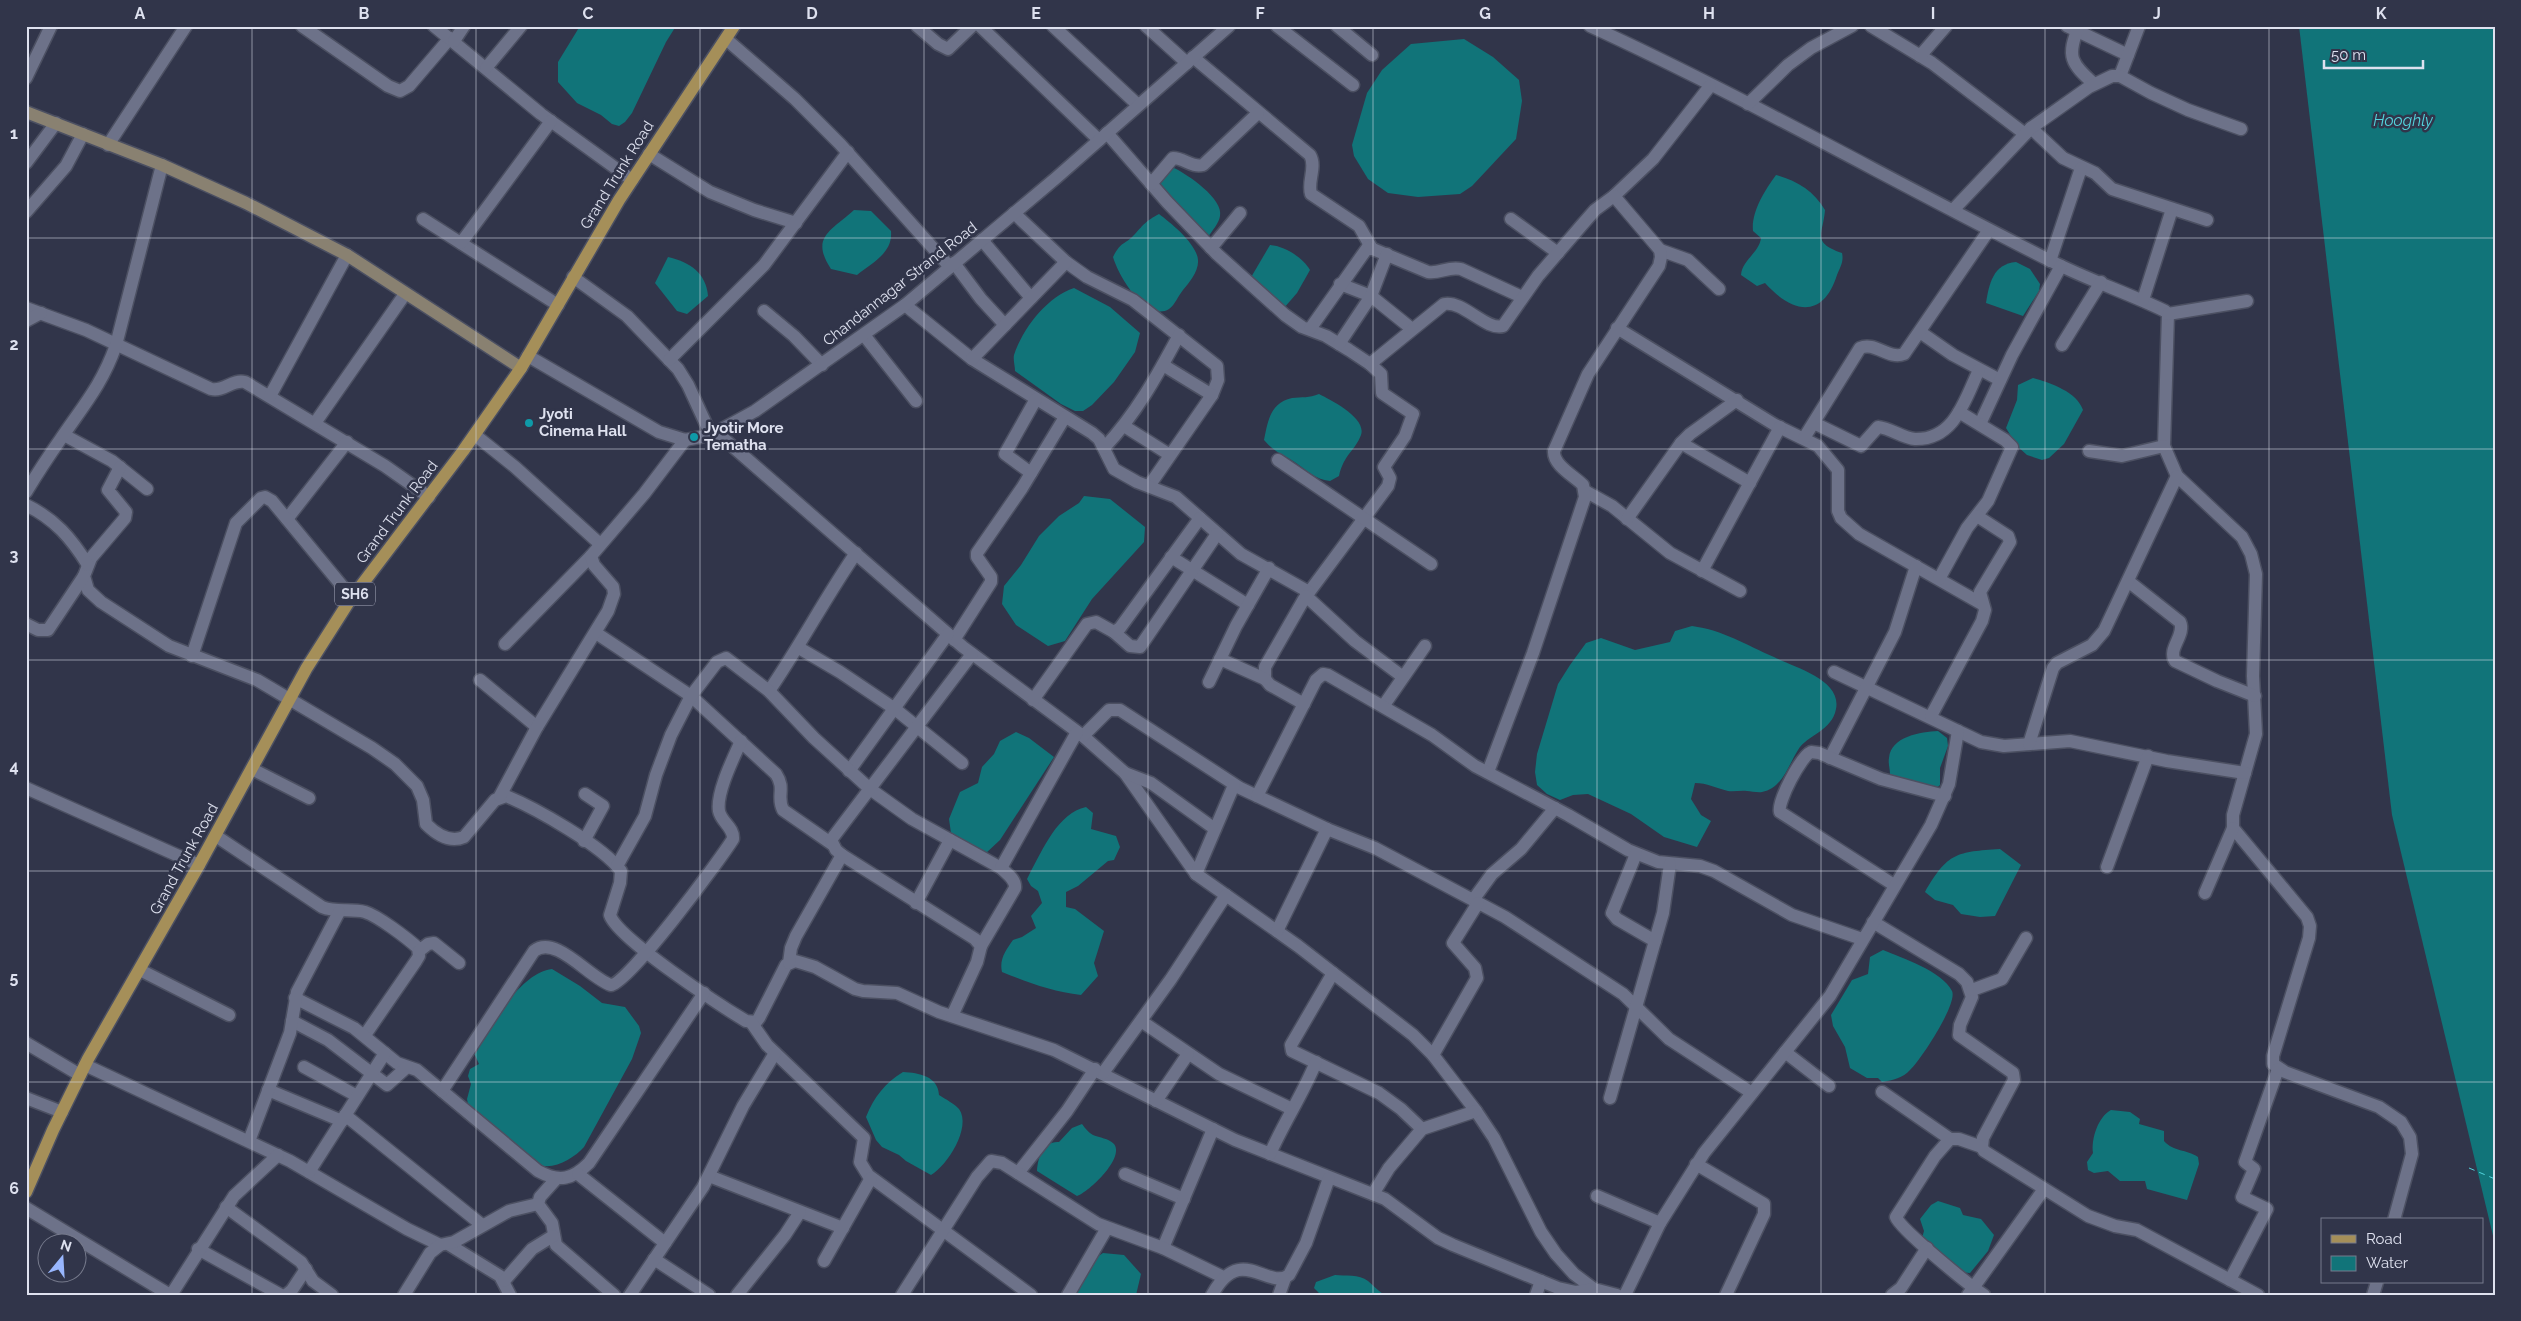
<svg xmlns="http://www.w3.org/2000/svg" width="2521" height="1321" viewBox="0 0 2521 1321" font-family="Raleway,sans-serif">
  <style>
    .water { fill: #117479 }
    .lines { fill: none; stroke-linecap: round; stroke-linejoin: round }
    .ferry { stroke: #53d4dd; stroke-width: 1; stroke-dasharray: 6 5; stroke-linecap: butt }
    .street-casing { stroke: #4c5062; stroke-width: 15 }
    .secondary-casing { stroke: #4c5062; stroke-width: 15 }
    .primary-casing { stroke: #4c5062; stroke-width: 15 }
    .street { stroke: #6d7289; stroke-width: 12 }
    .secondary { stroke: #898171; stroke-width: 12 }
    .primary { stroke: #a58f59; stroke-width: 12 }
    .grid { fill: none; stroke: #dee1ef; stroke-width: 1; stroke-opacity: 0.55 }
    .culture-dot { fill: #0f9aa8; stroke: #31354a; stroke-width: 2 }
    .labels { text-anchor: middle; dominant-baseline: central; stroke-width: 5; stroke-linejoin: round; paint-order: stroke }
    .shield { fill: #31354a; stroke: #aaadbe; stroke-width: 1 }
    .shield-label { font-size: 14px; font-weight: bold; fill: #dee1ef }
    .street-label { font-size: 15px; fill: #dee1ef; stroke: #31354a }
    .poi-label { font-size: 15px; font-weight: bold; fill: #dee1ef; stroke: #31354a; text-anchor: start }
    .water-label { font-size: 16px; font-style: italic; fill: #53d4dd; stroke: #31354a }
    .neatline { fill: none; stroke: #dee1ef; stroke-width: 2 }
    .grid-label { font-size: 16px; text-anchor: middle; font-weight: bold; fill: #dee1ef }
  </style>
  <rect width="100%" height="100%" fill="#31354a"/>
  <g class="water">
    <polygon points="580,26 676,26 666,42 632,113 625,122 619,126 612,124 601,115 577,103 558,82 558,62"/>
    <polygon points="2299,26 2495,26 2495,1244 2392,815"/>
    <polygon points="1464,39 1493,57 1519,80 1522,101 1516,139 1472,186 1460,194 1418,197 1388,193 1368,179 1354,156 1352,145 1367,93 1382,70 1411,44"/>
    <path d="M1174 168C1187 174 1224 199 1220 216 1219 223 1212 231 1208 237L1205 238 1157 181 1164 171Z"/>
    <path d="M1776 175C1797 181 1814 191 1825 210 1823 235 1811 242 1842 253 1844 262 1840 267 1837 275 1823 319 1793 314 1765 283L1757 286 1741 275C1742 260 1759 253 1761 238L1753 231C1751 212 1765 190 1776 175Z"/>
    <path d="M854 210 871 211 891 231C893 253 873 262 857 275L831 269C810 237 831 231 854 210Z"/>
    <path d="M1159 214C1171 223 1197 244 1198 260 1199 271 1189 283 1183 290 1178 296 1175 305 1169 309 1146 323 1118 275 1113 257 1121 241 1125 245 1135 234 1144 224 1146 221 1159 214Z"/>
    <path d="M1270 245C1285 246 1303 258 1310 270L1297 293 1284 308 1250 279Z"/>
    <path d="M668 257C690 262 706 273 708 296L687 314 677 311 655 283Z"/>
    <path d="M2016 262 2030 269 2040 284 2039 291 2023 316 1986 303C1989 284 1993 264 2016 262Z"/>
    <path d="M1074 288 1110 307 1140 333 1135 352 1114 382 1092 405 1083 411H1075L1061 404 1015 371C1015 366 1013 360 1014 355 1023 328 1047 297 1074 288Z"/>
    <path d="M2033 378C2051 383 2077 392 2083 410L2064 444 2049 458 2042 460 2027 455 2017 446 2006 428 2017 400 2018 385Z"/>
    <path d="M1319 394C1331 400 1367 418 1361 435 1355 451 1344 454 1339 476L1330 481C1314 479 1308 471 1296 463 1283 454 1275 453 1264 440 1268 421 1270 403 1292 398 1302 397 1309 398 1319 394Z"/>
    <polygon points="1084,496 1110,499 1145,527 1144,542 1092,599 1065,641 1048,646 1016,625 1002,604 1004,586 1021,565 1039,536 1059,516 1079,503"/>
    <path d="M1692 626C1723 630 1746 645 1774 657 1793 667 1842 679 1836 709 1832 731 1807 735 1798 750 1789 764 1782 789 1762 792 1758 793 1751 791 1747 791 1741 790 1734 792 1728 791 1716 788 1707 783 1695 783L1691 799 1701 815 1711 821 1697 847 1664 837 1631 814 1588 794 1573 795 1560 800 1547 794 1537 785 1535 772 1537 754 1558 684 1570 665 1586 643 1601 638 1635 650 1670 642 1675 631Z"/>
    <path d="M1938 731 1947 738 1948 746 1940 768V785L1934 790 1896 779 1890 774C1890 769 1888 763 1889 758 1891 736 1921 732 1938 731Z"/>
    <polygon points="1016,732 1029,738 1054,757 1000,840 985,854 951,833 949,819 960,792 978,783 982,767 994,754 1000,741"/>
    <path d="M1086 807 1093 813 1091 829 1116 836 1120 847 1114 860 1108 861 1078 886 1066 892V907L1075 909 1104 931 1094 963 1098 976 1081 995C1053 992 1027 982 1002 972 999 959 1006 950 1013 940L1022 937 1036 928 1031 916 1042 903 1038 891 1031 886 1027 879 1030 873C1043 849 1058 813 1086 807Z"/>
    <path d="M2000 849 2021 865 1995 916 1980 917 1961 914 1953 905 1935 900 1925 892C1948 852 1957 852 2000 849Z"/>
    <path d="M1883 950C1902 958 1942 971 1952 991 1958 1003 1921 1060 1910 1070 1903 1078 1893 1080 1882 1082L1878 1078H1867L1850 1068 1845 1047 1833 1026 1831 1015 1852 980 1868 974 1870 957Z"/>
    <path d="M552 969 580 986 602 1003 625 1007 639 1026 641 1033 632 1059 584 1147C574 1158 555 1170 539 1165 530 1163 481 1118 469 1109L467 1099 471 1084 468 1076 470 1069 479 1064 474 1053C490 1028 519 973 552 969Z"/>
    <path d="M903 1072C919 1073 938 1076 939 1095 945 1099 955 1104 959 1109 972 1127 947 1166 931 1175L906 1161 899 1155 882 1147 876 1140 866 1117C874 1097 885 1083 903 1072Z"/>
    <path d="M2111 1110 2130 1112 2140 1119 2139 1124 2164 1131V1141C2174 1152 2186 1149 2198 1157L2199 1164 2187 1200 2147 1189 2145 1181H2120L2108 1171 2094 1173 2088 1170 2087 1162 2093 1153C2091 1139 2098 1117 2111 1110Z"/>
    <path d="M1082 1124C1085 1128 1089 1133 1093 1135 1100 1138 1108 1138 1114 1144 1125 1158 1089 1192 1077 1196L1037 1171C1038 1157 1043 1141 1059 1142L1072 1128Z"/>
    <polygon points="1938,1201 1960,1208 1963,1215 1981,1219 1994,1235 1988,1251 1970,1273 1960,1272 1922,1238 1924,1231 1920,1219 1931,1205"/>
    <polygon points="1103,1253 1124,1255 1141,1274 1136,1295 1073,1295 1097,1257"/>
    <path d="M1335 1275C1345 1276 1359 1274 1368 1281 1373 1285 1377 1290 1383 1294L1321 1295 1314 1288 1316 1282Z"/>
  </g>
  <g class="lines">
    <polyline class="ferry" points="2469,1168 2495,1179"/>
    <defs>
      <g id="street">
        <polyline points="302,26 388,86 400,91 409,86 450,38"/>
        <polyline points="434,26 541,114 632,180"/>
        <polyline points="917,26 938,44 948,49 972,26"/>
        <polyline points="980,26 1099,140"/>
        <polyline points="1053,26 1138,105"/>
        <polyline points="1146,26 1187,63"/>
        <polyline points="1277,26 1353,85"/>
        <polyline points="1337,26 1372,55"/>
        <path d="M1590 26C1747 98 1897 184 2051 261 2088 280 2128 293 2165 311L2168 314 2164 446 2177 476 2242 537 2251 554 2256 574 2253 676 2256 734 2233 815V828L2307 917 2310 926 2309 938 2273 1056V1064L2285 1072 2379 1107 2401 1122 2410 1137 2412 1154 2394 1220"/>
        <polyline points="1871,26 1932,63 2025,134"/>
        <polyline points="2067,26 2128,55"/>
        <path d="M2079 26C2066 57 2071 63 2094 84"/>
        <polyline points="726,39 795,99 840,144 950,267"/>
        <polyline points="454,41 464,26"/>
        <polyline points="1920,56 1946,26"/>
        <path d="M1193 57 1310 155C1317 167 1307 181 1311 194L1359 226 1371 247"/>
        <polyline points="486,68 521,26"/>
        <polyline points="2120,76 2139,26"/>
        <polyline points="26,78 51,26"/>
        <polyline points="1748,104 1788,65 1811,48 1852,26"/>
        <polyline points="2031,128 2063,158 2095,173 2112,189 2207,220"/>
        <polyline points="1107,133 1167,202 1217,254 1285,315 1302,327 1326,336 1349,350 1370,364 1381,374 1382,393 1413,414 1405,436 1384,467 1390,478 1388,486 1304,599 1265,667 1265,679 1270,685 1304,704"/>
        <polyline points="108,145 186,26"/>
        <polyline points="649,154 710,192 754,210 796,223"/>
        <polyline points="26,163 56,123"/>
        <path d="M1151 184 1173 158C1184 158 1192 168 1203 165L1258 113"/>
        <polyline points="1953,210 2031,128 2089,87 2112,76 2120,76 2151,93 2188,110 2241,129"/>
        <polyline points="26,212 66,166 83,134"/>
        <polyline points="1014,213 1066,262 1087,277 1133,300 1217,366 1218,380 1212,395 1149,486"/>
        <polyline points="423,219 558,305"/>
        <polyline points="1511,219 1558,253"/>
        <polyline points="982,240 1031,298"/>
        <polyline points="461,243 551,121"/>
        <polyline points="1211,248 1240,213"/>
        <polyline points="1660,250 1688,260 1719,289"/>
        <polyline points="2050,261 2081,168"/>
        <polyline points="954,263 981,299 1005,325"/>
        <polyline points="573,277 627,316 678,369 688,385 711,435"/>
        <polyline points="1340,284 1371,296 1412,329"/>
        <polyline points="2143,300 2172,209"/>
        <polyline points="905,305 972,359 1092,433 1099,439 1114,469 1137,482 1176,497 1241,554 1309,592"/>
        <path d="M26 308 86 330 211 389C224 392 232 379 245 382L385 466 429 497"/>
        <polyline points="764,311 794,336 822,365"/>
        <polyline points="2168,314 2247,301"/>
        <polyline points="26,321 41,313"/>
        <polyline points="1617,328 1775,425 1818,446 1838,470 1838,511 1841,518 1859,534 1982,604"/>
        <path d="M1310 329 1368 247 1428 272C1440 274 1448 266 1461 269L1522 297"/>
        <polyline points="1920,332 1953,355 2000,380"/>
        <polyline points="864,335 916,401"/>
        <polyline points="1339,344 1371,296 1387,254"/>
        <polyline points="2062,345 2101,282"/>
        <polyline points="528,356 659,432 685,440 711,435 755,411 905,305 1056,178 1229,26"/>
        <polyline points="972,359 1066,262"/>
        <polyline points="669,360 764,265 848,152"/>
        <path d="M1370 364 1444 304C1463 300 1486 331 1503 326L1538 276 1581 226 1595 210 1614 196 1653 159 1710 86"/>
        <polyline points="1163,365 1212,395"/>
        <polyline points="270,396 347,255"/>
        <polyline points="315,423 405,294"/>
        <path d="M1814 423 1861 446 1878 427C1891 428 1902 438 1915 439 1955 440 1965 399 1979 370"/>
        <polyline points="1980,424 2012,355 2061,266"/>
        <polyline points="1124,426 1170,455"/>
        <polyline points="716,432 963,647 1083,736 1125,773 1196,874 1298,946 1413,1035 1433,1055 1476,1111 1494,1138 1541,1232 1556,1254 1574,1274 1594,1289 1617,1295"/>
        <polyline points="64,435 112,461 147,489"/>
        <polyline points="475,435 515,467 600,544"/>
        <path d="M1804 438 1860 348C1875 341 1888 360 1904 354L1989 230"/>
        <polyline points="1681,443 1750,483"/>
        <path d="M1104 448C1136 414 1157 376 1179 335"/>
        <polyline points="2089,451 2122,456 2164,446"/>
        <polyline points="1278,460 1431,564"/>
        <path d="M120 467 108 490 126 512 125 518 91 558 84 576 88 590 101 602 169 646 257 680 372 748 395 764 417 786 423 800 426 824C436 834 450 843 464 837L495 800 506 796C535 808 603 846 621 871L620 883 610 915C617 938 721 1006 746 1021L756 1022 759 1018 786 965 795 961 802 963 815 967 855 989 863 991 897 993 939 1012 1054 1050 1235 1140 1385 1199 1438 1238 1453 1245 1558 1288 1576 1292 1594 1289"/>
        <polyline points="1031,473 1005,454 1036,399"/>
        <polyline points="1585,491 1612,506 1670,553 1740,591"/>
        <path d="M26 492C37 474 48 457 60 440 83 406 102 385 116 345L162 165"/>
        <path d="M26 505C55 519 71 538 88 565"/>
        <polyline points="287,519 347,442"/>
        <polyline points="1627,519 1681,443 1690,434 1737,400"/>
        <polyline points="1171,557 1248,605"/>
        <polyline points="1702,571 1780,427"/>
        <polyline points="1939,579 1967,528 1988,501 2012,447 2005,440 1959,412"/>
        <path d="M2128 581 2180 622C2186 635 2167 649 2175 661L2217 681 2255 696"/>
        <polyline points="1306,596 1355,641 1403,677"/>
        <polyline points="26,624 38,630 48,630 84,576"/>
        <polyline points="1114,632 1130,646 1140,647 1217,534"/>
        <path d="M596 633 691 696 776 774C786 789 776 796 783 810L832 844"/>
        <polyline points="954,640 991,582 991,577 977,557 977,553 1022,488 1065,417"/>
        <polyline points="505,644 591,556"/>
        <polyline points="799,648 840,672 895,709 962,763"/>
        <polyline points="192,656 236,523 261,498 265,497 272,501 352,598"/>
        <polyline points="1220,659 1265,679"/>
        <polyline points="1834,672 1981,742 2004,746 2070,741 2167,761 2245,773"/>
        <polyline points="480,680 537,727"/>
        <polyline points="1209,682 1236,626 1269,568"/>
        <path d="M769 691C800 646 825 598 856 553"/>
        <polyline points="1033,700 1087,624 1096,622 1114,632 1120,628 1200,518"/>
        <polyline points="1384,705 1425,646"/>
        <polyline points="1931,716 1982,621 1985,610 1980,592 2010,542 2008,536 1977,516"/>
        <polyline points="1083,736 1109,710 1120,710 1240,788 1327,829 1375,848 1505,917 1623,994 1669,1039 1752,1093"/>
        <polyline points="2029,744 2053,668 2057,663 2092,645 2104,631 2177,476"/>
        <polyline points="1830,758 1895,632 1916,566"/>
        <polyline points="252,769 309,798"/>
        <polyline points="849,771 948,634"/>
        <path d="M1488 772 1533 653 1585 497 1583 485C1574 476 1553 465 1554 451L1588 374 1659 266 1661 257 1660 250 1614 196"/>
        <polyline points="1125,773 1151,783 1215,829"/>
        <polyline points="26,788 199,865"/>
        <polyline points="500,796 537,727 608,611 614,594 613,587 594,565 591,556 644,494 685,440"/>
        <polyline points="1257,796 1316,680 1323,674 1328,675 1432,735 1475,766 1568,815 1628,850 1658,862 1700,866 1714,871 1792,915 1862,939"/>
        <path d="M216 836 322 907C336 913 350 908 365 912 378 916 407 938 418 948L419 956 416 961 365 1035"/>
        <polyline points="584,841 603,806 585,794"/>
        <polyline points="1636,854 1612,913 1617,919 1655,941"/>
        <path d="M617 866 645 816 656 775 671 735 691 696 717 662 726 658 769 691 814 738 870 789 912 819 1001 868C1007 874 1016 879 1015 888L981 946"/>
        <polyline points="2107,867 2148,756"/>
        <polyline points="1001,868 1077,732"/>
        <polyline points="1196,874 1234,785"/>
        <path d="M1894 885 1780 812C1777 802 1801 756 1811 752L1819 753 1881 779 1945 796"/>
        <polyline points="2205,893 2233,828"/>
        <polyline points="1473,900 1492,874 1521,849 1555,808"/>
        <polyline points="916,903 950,840"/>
        <polyline points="1873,922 1959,974 1967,982 1972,997 1960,1025 1959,1035 2013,1073 2014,1080 1983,1138 1982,1147 1984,1151 2088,1216 2115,1226 2137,1230 2258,1295"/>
        <polyline points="1277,931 1327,829"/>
        <polyline points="419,951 428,944 434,943 459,963"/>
        <polyline points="789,963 791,948 796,936 842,855"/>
        <polyline points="140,970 229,1015"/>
        <polyline points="1333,973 1291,1045 1292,1051 1379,1093 1401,1109 1422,1129"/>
        <polyline points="1972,990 2002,979 2026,938"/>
        <path d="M295 998 354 1028 397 1063 417 1070 538 1171C560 1183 573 1179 589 1163L704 993"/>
        <polyline points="952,1016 977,962 981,946 975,939 842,855 836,850 831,840 972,654"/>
        <polyline points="292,1021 328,1040 387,1085 407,1067"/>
        <polyline points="1141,1021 1219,1074 1292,1109"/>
        <polyline points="751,1022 767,1045 864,1138 860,1162 868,1175 1031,1295"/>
        <polyline points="26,1043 80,1075"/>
        <polyline points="1785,1052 1829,1086"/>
        <polyline points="1433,1055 1477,978 1475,968 1453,943 1478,903"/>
        <polyline points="85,1065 290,1161 407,1229 440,1245"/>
        <polyline points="304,1067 357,1096"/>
        <polyline points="1103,1073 1171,979 1226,895"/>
        <polyline points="268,1090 342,1121"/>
        <path d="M442 1091 534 951C556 934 589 978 611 985 628 984 720 860 733 839 734 827 721 822 719 811 716 793 733 759 741 741"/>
        <polyline points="1882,1092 1950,1139"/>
        <polyline points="26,1098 62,1112"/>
        <polyline points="1610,1098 1663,913 1670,864"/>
        <polyline points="1156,1101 1188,1054"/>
        <polyline points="345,1115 482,1225"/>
        <polyline points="249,1141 290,1033 297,992 339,912"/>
        <path d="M1982 1147 1959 1139H1950L1935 1156 1896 1217C1900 1229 1970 1286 1984 1295"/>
        <path d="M1270 1154C1284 1122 1303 1094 1316 1062"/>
        <polyline points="1696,1164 1764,1204 1764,1214 1726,1295"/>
        <polyline points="309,1172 385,1053"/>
        <polyline points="1018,1173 1067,1111 1095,1069"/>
        <polyline points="578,1174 665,1243"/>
        <polyline points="1125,1174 1184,1199"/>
        <polyline points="709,1176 843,1228"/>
        <polyline points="557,1178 540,1197 538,1204 552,1223 556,1245 614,1295"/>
        <polyline points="1373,1194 1389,1168 1422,1129 1476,1111"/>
        <polyline points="1597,1196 1660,1223"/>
        <polyline points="226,1207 301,1262 313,1281 332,1295"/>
        <polyline points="26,1208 170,1295"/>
        <polyline points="448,1244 500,1276 510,1295"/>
        <polyline points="1163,1248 1213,1129"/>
        <polyline points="198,1249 281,1295"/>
        <polyline points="654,1259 709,1295"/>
        <polyline points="824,1261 871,1178"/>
        <polyline points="2230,1280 2267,1209 2242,1197 2254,1169 2245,1162 2278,1069"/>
        <polyline points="504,1281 532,1249 553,1236"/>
        <polyline points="171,1295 234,1196 278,1155"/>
        <polyline points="286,1295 292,1290 306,1269"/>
        <polyline points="404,1295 430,1253 440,1245 454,1242 509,1211 538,1204"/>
        <polyline points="630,1295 703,1187 743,1106 775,1053"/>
        <polyline points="737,1295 785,1235 800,1212"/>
        <polyline points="902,1295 977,1177 991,1161 1002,1163 1098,1224 1163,1248 1223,1277"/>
        <polyline points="1068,1295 1107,1228"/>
        <path d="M1212 1295C1241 1242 1267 1291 1289 1275L1306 1243 1329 1178"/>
        <polyline points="1279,1295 1285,1278"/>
        <polyline points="1536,1295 1541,1281"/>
        <polyline points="1625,1295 1660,1223 1704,1153 1830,996 1931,825 1949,784 1958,731"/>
        <polyline points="1892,1295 1901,1288 1927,1248"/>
        <polyline points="1968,1295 2044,1189"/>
        <polyline points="2373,1295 2377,1282"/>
      </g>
      <polyline id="secondary" points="26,112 162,165 246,203 347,255 521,368"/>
      <polyline id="primary" points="26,1192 53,1130 88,1059 199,865 306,669 348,603 463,451 521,368 619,200 734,26"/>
    </defs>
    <use href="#street" class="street-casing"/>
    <use href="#secondary" class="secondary-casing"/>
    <use href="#primary" class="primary-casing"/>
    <use href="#street" class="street"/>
    <use href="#secondary" class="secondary"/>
    <use href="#primary" class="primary"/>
  </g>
  <path class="grid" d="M252 26V1295M476 26V1295M700 26V1295M924 26V1295M1148 26V1295M1373 26V1295M1597 26V1295M1821 26V1295M2045 26V1295M2269 26V1295M26 238H2495M26 449H2495M26 660H2495M26 871H2495M26 1082H2495"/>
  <g class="culture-dot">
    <circle cx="529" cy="423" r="5"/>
    <circle cx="694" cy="437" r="5"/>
  </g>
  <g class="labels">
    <rect class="shield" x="335" y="582.5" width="40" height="23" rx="4"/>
    <g class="shield-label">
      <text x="355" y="594">SH6</text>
    </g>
    <g class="street-label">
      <text transform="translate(617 175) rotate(-58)">Grand Trunk Road</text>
      <text transform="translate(900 284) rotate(-38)">Chandannagar Strand Road</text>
      <text transform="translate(397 512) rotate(-53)">Grand Trunk Road</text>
      <text transform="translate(184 859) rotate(-61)">Grand Trunk Road</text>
    </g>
    <g class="poi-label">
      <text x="539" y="414">Jyoti<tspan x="539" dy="17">Cinema Hall</tspan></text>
      <text x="704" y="428">Jyotir More<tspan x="704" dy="17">Tematha</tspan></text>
    </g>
    <g class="water-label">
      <text x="2403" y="120">Hooghly</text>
    </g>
  </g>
  <rect width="2521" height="1321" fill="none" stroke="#31354a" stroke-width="55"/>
  <rect x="2321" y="1218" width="162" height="65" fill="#31354a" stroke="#767a8c"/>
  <rect x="2331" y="1235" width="25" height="8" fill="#a58f59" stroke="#767a8c"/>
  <text x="2366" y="1244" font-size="15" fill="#dee1ef">Road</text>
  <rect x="2331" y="1256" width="25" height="15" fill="#117479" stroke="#767a8c"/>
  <text x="2366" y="1268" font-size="15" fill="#dee1ef">Water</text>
  <g transform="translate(62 1258) rotate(18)"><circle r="24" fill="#31354a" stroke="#767a8c"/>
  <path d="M0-4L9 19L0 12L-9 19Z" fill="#98b6fd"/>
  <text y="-8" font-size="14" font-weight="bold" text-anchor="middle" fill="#dee1ef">N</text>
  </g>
  <path d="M2324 60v8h99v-8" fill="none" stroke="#dee1ef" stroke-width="2.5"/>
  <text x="2331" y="60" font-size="15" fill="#dee1ef" stroke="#31354a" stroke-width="4" paint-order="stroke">50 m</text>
  <rect x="28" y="28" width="2466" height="1266" class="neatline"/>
  <g class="grid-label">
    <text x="140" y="19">A</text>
    <text x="364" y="19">B</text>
    <text x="588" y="19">C</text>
    <text x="812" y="19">D</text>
    <text x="1036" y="19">E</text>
    <text x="1260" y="19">F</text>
    <text x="1485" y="19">G</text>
    <text x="1709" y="19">H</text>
    <text x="1933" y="19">I</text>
    <text x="2157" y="19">J</text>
    <text x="2381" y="19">K</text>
    <text x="14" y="139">1</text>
    <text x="14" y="350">2</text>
    <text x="14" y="561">3</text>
    <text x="14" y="772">4</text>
    <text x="14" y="983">5</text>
    <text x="14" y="1194">6</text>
  </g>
</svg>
